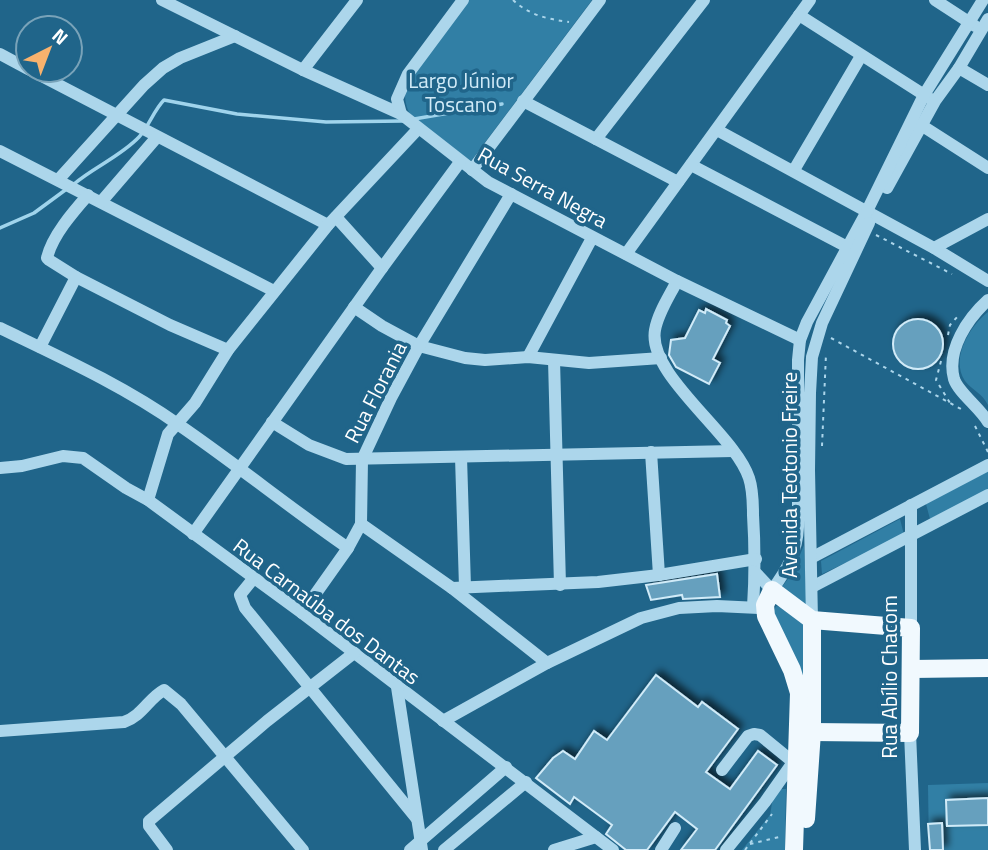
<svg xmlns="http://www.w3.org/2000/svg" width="988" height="850" viewBox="0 0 988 850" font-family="'Titillium Web',sans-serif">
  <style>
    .green { fill: #317fa5 }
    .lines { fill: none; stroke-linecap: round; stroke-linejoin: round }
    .stream { stroke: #a0d4ec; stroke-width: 3.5 }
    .building { fill: #66a0be; stroke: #d1ebf8; stroke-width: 2; filter: url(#shadow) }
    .path { stroke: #acd6eb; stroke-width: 2; stroke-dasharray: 3.5 5; stroke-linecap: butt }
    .minor { stroke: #acd6eb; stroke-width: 12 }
    .major { stroke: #f1f9fe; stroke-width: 18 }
    .labels { text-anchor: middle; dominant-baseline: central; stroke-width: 7; stroke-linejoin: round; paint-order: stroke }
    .park-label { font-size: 21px; fill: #d1ebf8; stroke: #20658a }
    .street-label { font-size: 21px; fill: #fff; stroke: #20658a }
  </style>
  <defs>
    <filter id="shadow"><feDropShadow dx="4.5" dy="-4.5" stdDeviation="3.5" flood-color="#0009"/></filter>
  </defs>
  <rect width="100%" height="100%" fill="#20658a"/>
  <g class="green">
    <path d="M469 0H592L471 161 412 118C405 106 404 98 406 85Z"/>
    <path d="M988 312V405C982 393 973 391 965 381 950 358 970 326 988 312Z"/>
    <polygon points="988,471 988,490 930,519 926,504"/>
    <polygon points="900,519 904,535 822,574 821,561"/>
    <polygon points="804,545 807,610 779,591 793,572"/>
    <polygon points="776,606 787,608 804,622 803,690 773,613"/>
    <polygon points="988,783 988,850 929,850 928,785"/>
    <polygon points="777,789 786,789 785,850 742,850 770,815 773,797"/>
  </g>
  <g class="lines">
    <g class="stream">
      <polyline points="414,119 502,104"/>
      <path d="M74 184C94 167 121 156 139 137 149 126 154 110 164 100L237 114 326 122 403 121"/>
      <polyline points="0,228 34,213 68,188"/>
    </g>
  </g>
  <g class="building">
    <polygon points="706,309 727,320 726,323 730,326 713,359 720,363 709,384 676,367 669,355 671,340 685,338 699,310 705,313"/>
    <circle cx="918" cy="344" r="25"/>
    <polygon points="717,574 720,597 683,599 682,595 651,600 646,585"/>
    <polygon points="656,675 698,707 702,702 738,729 706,772 730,789 758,751 777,765 715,850 681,850 697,829 675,812 647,850 626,850 606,834 612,825 574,797 570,804 536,778 553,758 563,751 575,759 594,731 607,740"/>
    <polygon points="988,798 988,825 947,826 946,800"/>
    <polygon points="942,823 943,850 930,850 928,824"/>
  </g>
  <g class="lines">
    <g class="path">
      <path d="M513 0C529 15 547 19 569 22"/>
      <polyline points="876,235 952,274"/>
      <polyline points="948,335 950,325 958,316"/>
      <polyline points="831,338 961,409"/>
      <polyline points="941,361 936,380 950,403"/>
      <polyline points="975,426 988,452"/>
      <polyline points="822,446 826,354"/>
      <polyline points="750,844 779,837"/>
      <polyline points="745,850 772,814"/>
    </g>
    <g class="minor">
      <polyline points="162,0 303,70 401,114 488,182 677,281 800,340"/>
      <polyline points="935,0 975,26"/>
      <polyline points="799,15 929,98"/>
      <polyline points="0,54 28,69"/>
      <polyline points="959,68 988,85"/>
      <polyline points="30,70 328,225"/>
      <polyline points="303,70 357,0"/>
      <polyline points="523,101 678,182"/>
      <polyline points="401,114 397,99 408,74 463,0"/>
      <polyline points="921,125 988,168"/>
      <polyline points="717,130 934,248 988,281"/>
      <polyline points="596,139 704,0"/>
      <polyline points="0,151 274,291"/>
      <polyline points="691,165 855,251"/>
      <polyline points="472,170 600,0"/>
      <polyline points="794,170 861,56"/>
      <polyline points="58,180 144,85 163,68 180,58 235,36"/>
      <polyline points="887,188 935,101 959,68 988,19"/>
      <path d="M88 195C73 212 52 236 47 258L49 260 76 277 170 325 228 350"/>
      <polyline points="101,202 157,137"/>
      <polyline points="336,217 382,268"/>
      <polyline points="934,248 988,219"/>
      <polyline points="626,254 810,0"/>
      <path d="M677 281C669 297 658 313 655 330 647 375 735 434 749 478 753 490 753 503 753 515 755 546 755 576 753 607"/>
      <path d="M988 300C968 318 946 350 954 379 958 392 980 408 988 422"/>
      <polyline points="354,307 382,326 419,346 465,358 485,360 528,357 589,363 661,358"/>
      <path d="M0 328C60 357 124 386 179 425 236 464 290 508 348 548"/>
      <polyline points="40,347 76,277"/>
      <polyline points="528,357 592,238"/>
      <polyline points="554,360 560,585"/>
      <polyline points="272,422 309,445 346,459 733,451"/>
      <polyline points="651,452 659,575"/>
      <polyline points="461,457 465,587"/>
      <polyline points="0,468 22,466 63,456 83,458 126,488 148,500 302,613 613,850"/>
      <polyline points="148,500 168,434 195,403 228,350 328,225 418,129"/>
      <polyline points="911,505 911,628"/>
      <polyline points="361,524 452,588 547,663"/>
      <polyline points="193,534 382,268 460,162"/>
      <polyline points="811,558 988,465"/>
      <path d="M755 572 772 590C787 570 797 552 798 527V360L800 340 807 322 866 213 924 95 983 0"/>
      <polyline points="253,579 240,595 245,608 417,819"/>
      <polyline points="812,587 988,495"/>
      <polyline points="452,588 598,582 659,575 756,559"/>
      <polyline points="302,613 348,548 361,524 362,460 391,398 419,346 511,194"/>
      <polyline points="812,620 809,470 810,393 812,357 822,323 869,223"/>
      <polyline points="397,687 422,850"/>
      <polyline points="443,721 547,663 641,618 679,608 717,606 759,608"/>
      <path d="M0 731 124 722C142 716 149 698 164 690L181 704 303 850"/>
      <polyline points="910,733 915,850"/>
      <polyline points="722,770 748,736 754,734 760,735 793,762"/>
      <polyline points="167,850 149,826 149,821 267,721 354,653"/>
      <polyline points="410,850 506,767"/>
      <polyline points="444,850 526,782"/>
      <polyline points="554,850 596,837"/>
      <polyline points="661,850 675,828"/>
      <polyline points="726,850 765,802 796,758"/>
    </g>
    <g class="major">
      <polyline points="912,669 988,668"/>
      <polyline points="806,819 812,732 812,620"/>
      <polyline points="794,850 799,693 792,670 766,616 765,605 772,590 812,620 911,628 910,733 812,732"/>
    </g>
  </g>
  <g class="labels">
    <g class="park-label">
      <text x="461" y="80">Largo Júnior<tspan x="461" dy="24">Toscano</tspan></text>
    </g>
    <g class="street-label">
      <text transform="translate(543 187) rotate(29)">Rua Serra Negra</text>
      <text transform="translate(375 392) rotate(-63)">Rua Florania</text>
      <text transform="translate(789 475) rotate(-90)">Avenida Teotonio Freire</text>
      <text transform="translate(327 611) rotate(37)">Rua Carnaúba dos Dantas</text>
      <text transform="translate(889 677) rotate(-90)">Rua Abílio Chacom</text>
    </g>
  </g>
  <g transform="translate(49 49) rotate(42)"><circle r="33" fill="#20658a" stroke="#79a3b9" stroke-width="2"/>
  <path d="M0-5L12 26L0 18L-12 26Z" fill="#f8b26d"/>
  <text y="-10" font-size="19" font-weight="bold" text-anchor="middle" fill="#ffffff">N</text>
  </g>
</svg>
